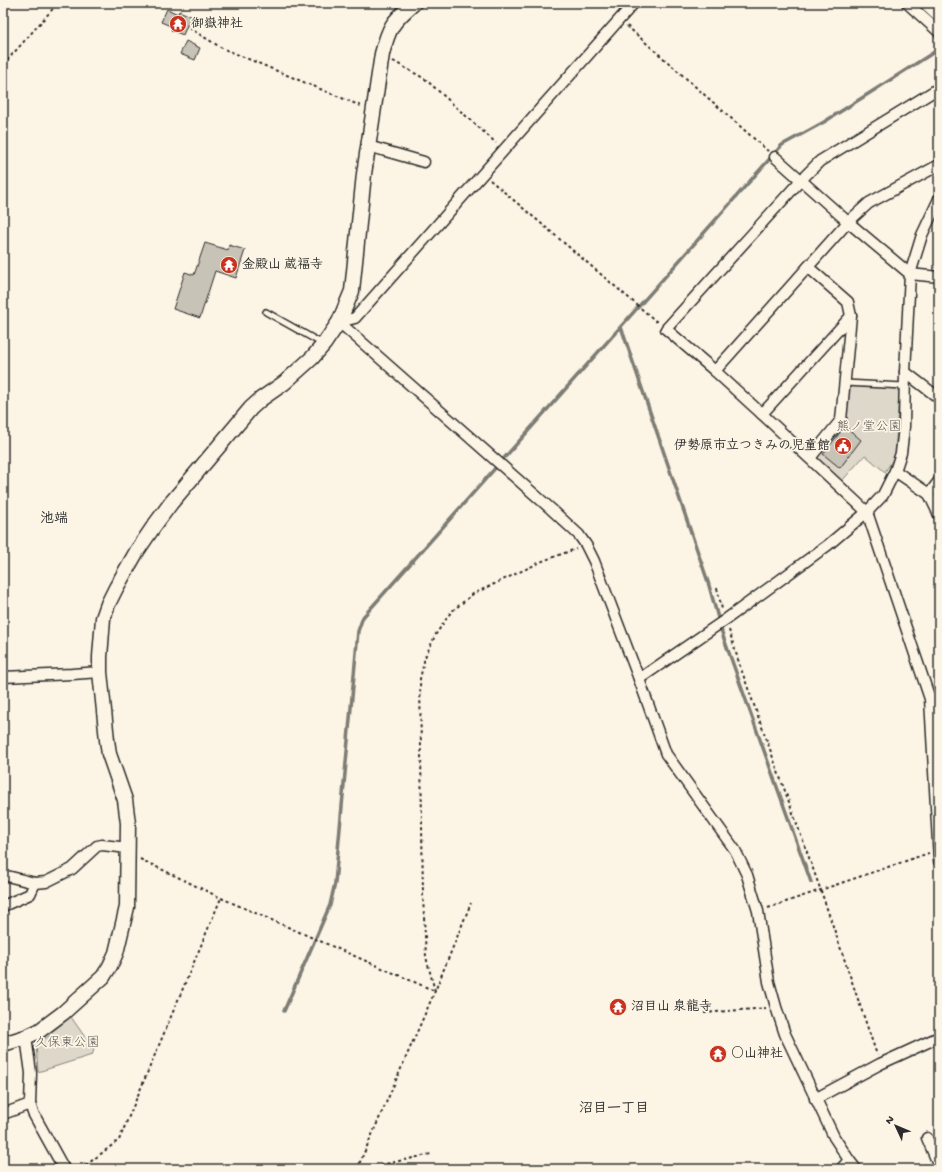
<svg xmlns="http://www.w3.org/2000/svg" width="942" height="1172" viewBox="0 0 942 1172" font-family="'Gochi Hand','Klee One',sans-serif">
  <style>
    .green { fill: #ded8ca; stroke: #84827a }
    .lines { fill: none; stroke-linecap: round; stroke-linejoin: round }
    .stream { stroke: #7d7b74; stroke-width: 3.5 }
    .building { fill: #c8c3b7; stroke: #2b2b2b }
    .lane-casing { stroke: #2b2b2b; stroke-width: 8 }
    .street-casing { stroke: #2b2b2b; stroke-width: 13 }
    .secondary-casing { stroke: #2b2b2b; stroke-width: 17 }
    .path { stroke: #2b2b2b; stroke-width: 2; stroke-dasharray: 3 3; stroke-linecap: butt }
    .lane { stroke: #fcf5e5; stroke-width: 5 }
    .street { stroke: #fcf5e5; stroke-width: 10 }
    .secondary { stroke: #fcf5e5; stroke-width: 14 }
    .labels { text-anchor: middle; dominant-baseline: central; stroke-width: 3.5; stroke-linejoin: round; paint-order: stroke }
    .poi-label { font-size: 13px; font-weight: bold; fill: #2b2b2b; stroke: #fcf5e5; text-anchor: start }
    .park-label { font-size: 13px; fill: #585653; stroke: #fcf5e5 }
    .neighbourhood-label { font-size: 14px; font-weight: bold; fill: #2b2b2b; stroke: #fcf5e5 }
  </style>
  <rect width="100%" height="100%" fill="#fcf5e5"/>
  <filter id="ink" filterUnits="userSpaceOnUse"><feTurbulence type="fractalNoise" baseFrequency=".025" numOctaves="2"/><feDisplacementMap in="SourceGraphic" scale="8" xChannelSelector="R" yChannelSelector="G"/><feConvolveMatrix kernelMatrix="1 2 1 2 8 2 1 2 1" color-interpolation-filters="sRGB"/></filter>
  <g filter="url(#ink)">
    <g class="green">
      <polygon points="850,386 896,389 899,392 895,456 885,472 865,455 841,482 817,460 817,456 842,424 847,390"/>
      <polygon points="71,1017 94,1050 92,1055 38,1072 36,1044 50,1035 50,1033"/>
    </g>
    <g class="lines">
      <g class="stream">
        <polyline points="621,327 708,582 723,636 811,882"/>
        <polyline points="284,1011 330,905 335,883 358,631 363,617 782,145 824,122 939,49"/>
      </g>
    </g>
    <g class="building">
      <polygon points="167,9 178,14 179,11 191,16 183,35 171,30 173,27 161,22"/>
      <polygon points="186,41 200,48 195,60 180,54"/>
      <polygon points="205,243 228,250 229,245 245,250 236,278 215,271 200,318 173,309 185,272 194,275"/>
      <polygon points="845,426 861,440 840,468 823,454"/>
    </g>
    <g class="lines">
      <defs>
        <g id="lane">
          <polyline points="266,312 323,344"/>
          <polyline points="845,383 904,386"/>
        </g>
        <g id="street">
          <polyline points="907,3 939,32"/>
          <polyline points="939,88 820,161 801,180 666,329 715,371 762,414 867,512 930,699 939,861"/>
          <polyline points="368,146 424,162"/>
          <polyline points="775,157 848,222 910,274 939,277"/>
          <polyline points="339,322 551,509 579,535 586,545 594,561 639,679 666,754 735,850 747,875 758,911 769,982 776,1007 785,1034 834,1137 849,1160 856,1169"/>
          <polyline points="339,322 355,318 634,3"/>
          <polyline points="715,371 848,222 869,203 939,165"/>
          <polyline points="905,372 939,398"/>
          <polyline points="762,414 851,316 848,302 808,267"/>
          <polyline points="810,458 841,420 851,316"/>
          <polyline points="895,471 929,494"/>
          <polyline points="939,481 929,494 939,515"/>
          <polyline points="3,677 72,674 100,672"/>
          <polyline points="639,679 725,620 828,545 867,512 883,495 895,471 901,453 904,427 905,372 910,274 922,235 939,199"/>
          <polyline points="3,875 35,883 46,882 72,869 97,846 102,845 128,848"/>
          <polyline points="3,906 30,894 35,883"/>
          <polyline points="26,1037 31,1073 30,1104 33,1113 64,1169"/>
          <polyline points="815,1099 880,1064 939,1037"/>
          <polyline points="3,1114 30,1104"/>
          <polyline points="927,1138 939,1166"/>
          <polyline points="841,1169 849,1160"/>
        </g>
        <path id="secondary" d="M3 1044 26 1037 39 1031 63 1013 103 977 110 966 116 953 127 907 128 823 125 800 109 754 107 740 100 672V657L103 618 108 604 116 588 137 551 154 526 171 503 251 408 261 399 284 383 312 358 324 344 339 322 352 291 364 174 382 54C389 27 392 22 414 3"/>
      </defs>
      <use href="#lane" class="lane-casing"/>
      <use href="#street" class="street-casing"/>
      <use href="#secondary" class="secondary-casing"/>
      <g class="path">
        <polyline points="627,26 768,151"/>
        <polyline points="189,28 222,48 361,106"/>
        <polyline points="393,61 425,79 496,143"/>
        <polyline points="3,65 58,3"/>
        <polyline points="490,180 657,322"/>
        <polyline points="717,588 722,609"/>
        <polyline points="729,630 740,666 821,891 877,1055"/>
        <polyline points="140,859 221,898 435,991"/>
        <polyline points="768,908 929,853"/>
        <polyline points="435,991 426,957 423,896 420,679 425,657 436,634 451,612 473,594 545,560 576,549"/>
        <polyline points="704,1013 766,1008"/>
        <polyline points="81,1169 119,1140 221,898"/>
        <polyline points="357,1169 435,991 471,903"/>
        <polyline points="363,1169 431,1154"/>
      </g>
      <use href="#lane" class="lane"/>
      <use href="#street" class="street"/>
      <use href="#secondary" class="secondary"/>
    </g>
  </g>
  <defs>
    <symbol id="temple-disc" viewBox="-11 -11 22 22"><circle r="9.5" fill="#c8321e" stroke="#fcf5e5"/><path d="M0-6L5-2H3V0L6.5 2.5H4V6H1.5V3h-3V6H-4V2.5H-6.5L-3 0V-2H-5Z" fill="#fff"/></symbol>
    <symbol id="civic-disc" viewBox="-11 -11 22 22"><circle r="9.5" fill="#c8321e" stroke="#fcf5e5"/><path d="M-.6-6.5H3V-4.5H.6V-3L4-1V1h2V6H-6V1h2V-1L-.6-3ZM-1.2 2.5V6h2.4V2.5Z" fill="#fff"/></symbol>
  </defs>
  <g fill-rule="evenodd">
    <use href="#temple-disc" x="168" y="14" width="20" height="20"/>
    <use href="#temple-disc" x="219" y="255" width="20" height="20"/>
    <use href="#civic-disc" x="833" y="436" width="20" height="20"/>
    <use href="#temple-disc" x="608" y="997" width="20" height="20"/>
    <use href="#temple-disc" x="708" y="1044" width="20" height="20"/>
  </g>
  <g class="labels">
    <g class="poi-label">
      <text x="191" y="24">御嶽神社</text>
      <text x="242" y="265">金殿山 蔵福寺</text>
      <text x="830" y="446" text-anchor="end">伊勢原市立つきみの児童館</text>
      <text x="631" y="1007">沼目山 泉龍寺</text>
      <text x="731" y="1054">○山神社</text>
    </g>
    <g class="park-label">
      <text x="869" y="427">熊ノ堂公園</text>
      <text x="67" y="1043">久保東公園</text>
    </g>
    <g class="neighbourhood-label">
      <text x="54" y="519">池端</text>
      <text x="614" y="1109">沼目一丁目</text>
    </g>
  </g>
  <rect width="942" height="1172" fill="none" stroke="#fcf5e5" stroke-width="16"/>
  <rect x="8" y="8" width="926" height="1156" fill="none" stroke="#2b2b2b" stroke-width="1.5" filter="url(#ink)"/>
  <g transform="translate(896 1126) rotate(314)" stroke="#fcf5e5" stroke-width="3" paint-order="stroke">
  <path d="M0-3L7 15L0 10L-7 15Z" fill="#2b2b2b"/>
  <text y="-6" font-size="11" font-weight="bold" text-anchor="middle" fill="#2b2b2b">N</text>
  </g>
</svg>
